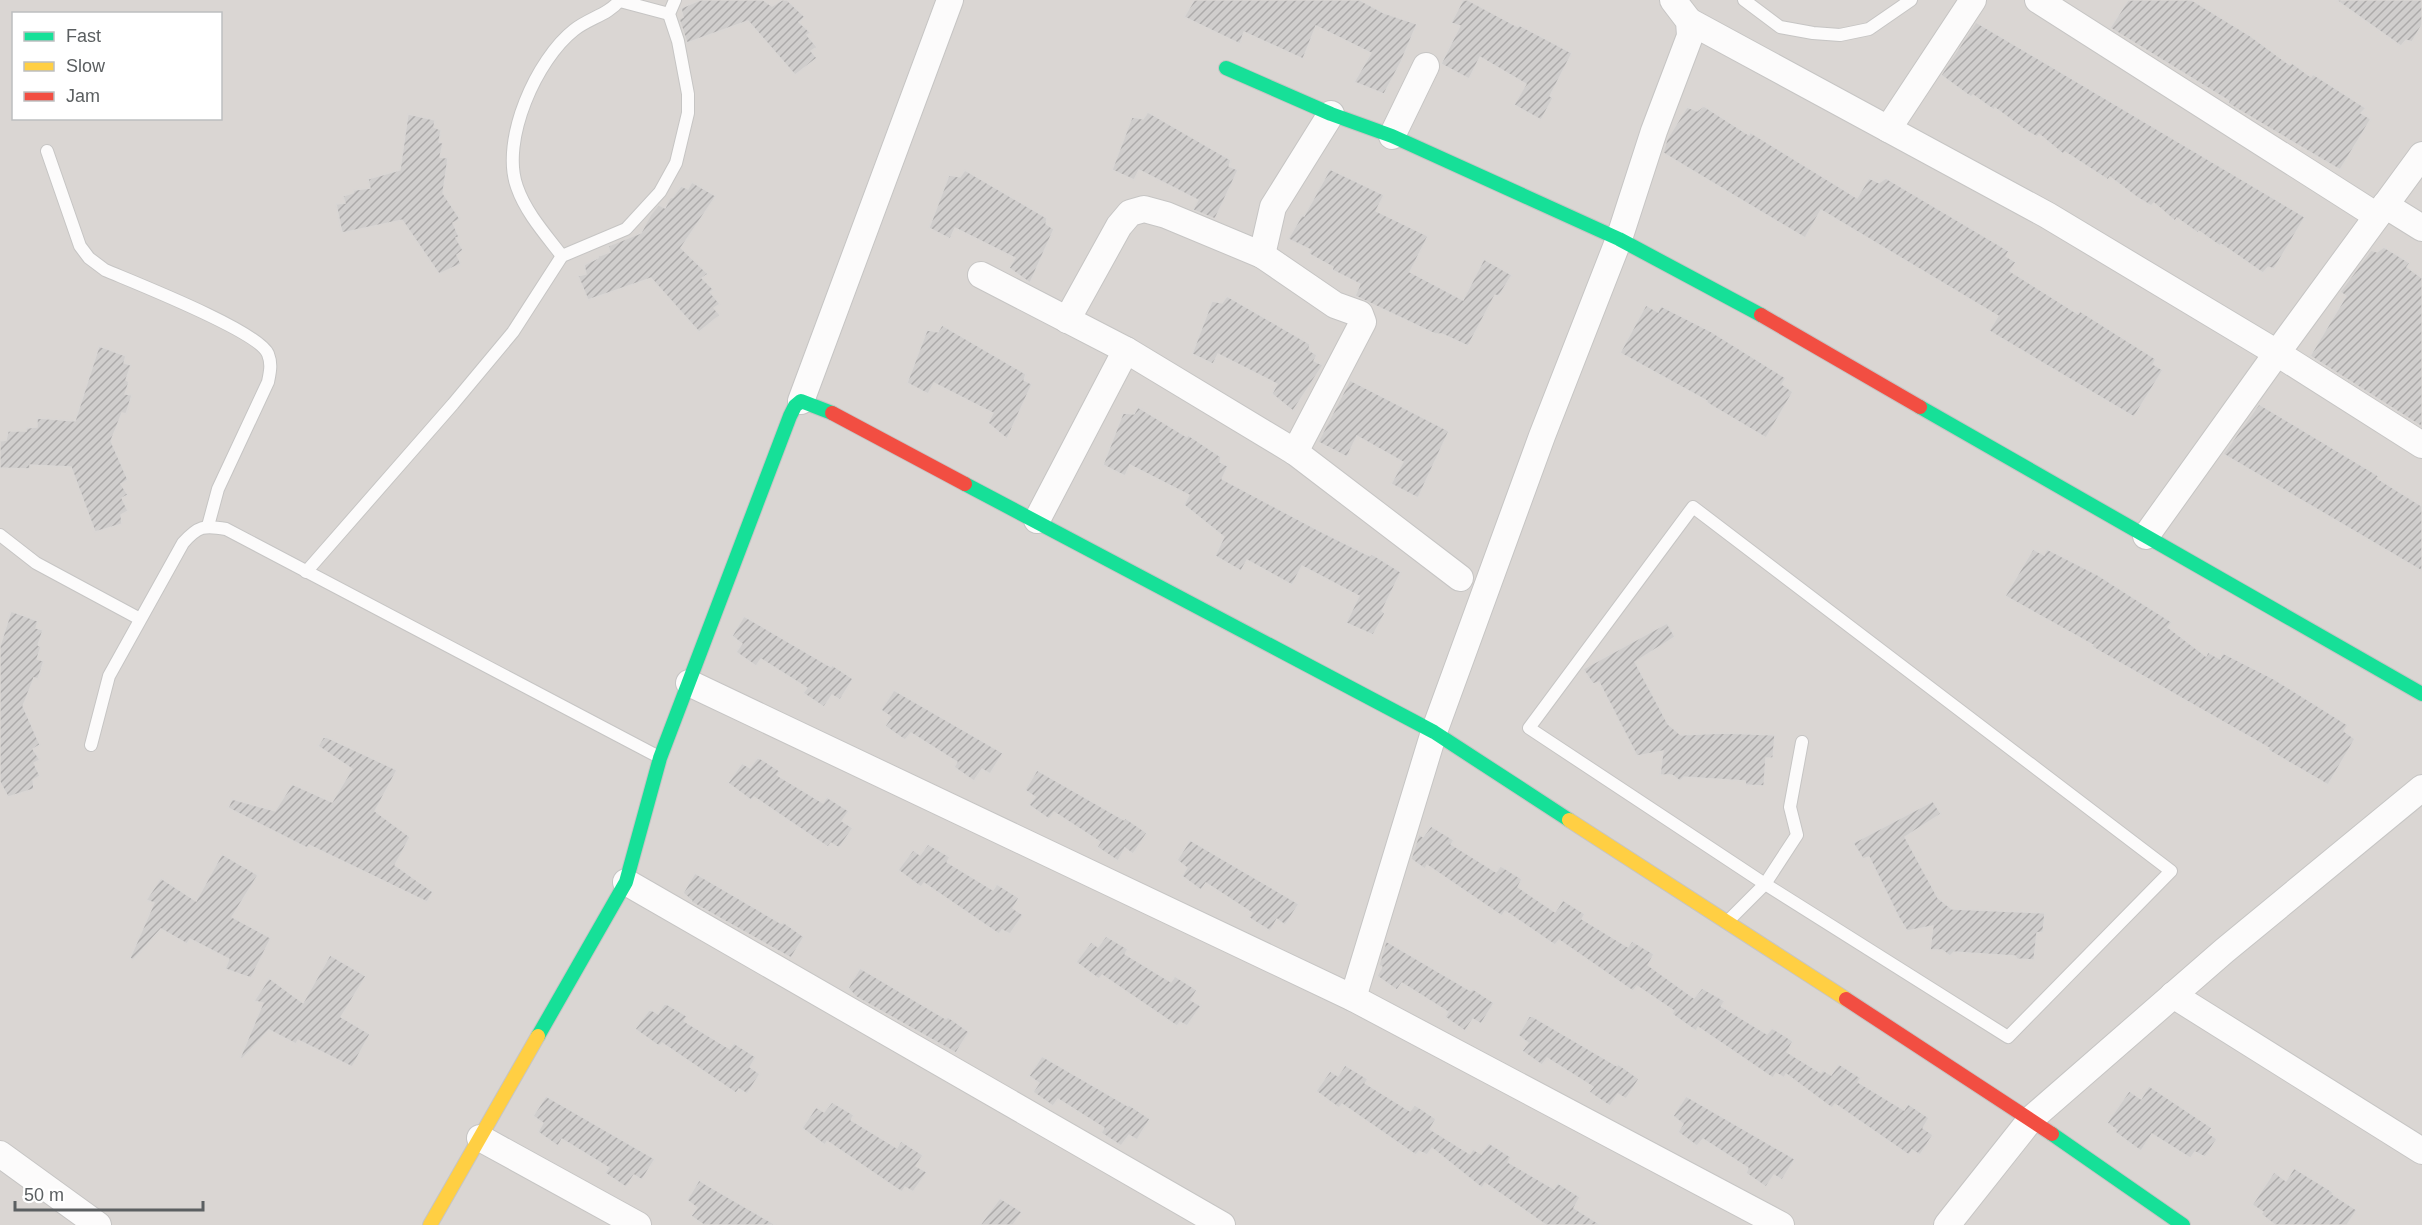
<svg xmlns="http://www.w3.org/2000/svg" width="2422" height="1225" viewBox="0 0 2422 1225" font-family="Arial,sans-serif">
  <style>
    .education { fill: #dad6d3; fill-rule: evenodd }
    .building { fill: url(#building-hatch); stroke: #d9d6d4; stroke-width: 1.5 }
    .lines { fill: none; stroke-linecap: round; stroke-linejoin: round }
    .lane-casing { stroke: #c6c5c4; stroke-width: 14 }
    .street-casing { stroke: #c6c5c4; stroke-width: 28 }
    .fast-casing { stroke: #c6c5c4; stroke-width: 16 }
    .slow-casing { stroke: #c6c5c4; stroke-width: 16 }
    .jam-casing { stroke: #c6c5c4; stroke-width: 16 }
    .lane { stroke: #fcfbfb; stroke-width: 12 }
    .street { stroke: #fcfbfb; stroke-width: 26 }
    .fast { stroke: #16e098; stroke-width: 14 }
    .slow { stroke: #ffcf43; stroke-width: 14 }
    .jam { stroke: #f24e42; stroke-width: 14 }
  </style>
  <defs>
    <pattern id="building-hatch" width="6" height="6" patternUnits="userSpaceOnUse" patternTransform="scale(1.5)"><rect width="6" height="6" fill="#d0cecd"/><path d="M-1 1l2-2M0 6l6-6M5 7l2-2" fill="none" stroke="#acaaaa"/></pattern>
  </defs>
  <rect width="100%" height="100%" fill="#eae7e4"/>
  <path class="education" d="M0 0H2422V1225H0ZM14 14H220V118H14Z"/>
  <g class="building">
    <polygon points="700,0 763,0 772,6 782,0 787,0 805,17 799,22 811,33 807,35 817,47 811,51 817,58 795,75 748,21 687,43 679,19 683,17 681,8"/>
    <polygon points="1194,0 1360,0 1384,13 1417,24 1401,62 1384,94 1354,82 1371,53 1316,26 1303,59 1244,32 1240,44 1184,17"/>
    <polygon points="1463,0 1468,0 1518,27 1519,25 1572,53 1550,96 1553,98 1541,120 1514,105 1526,84 1480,57 1469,79 1441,64 1460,26 1451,23"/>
    <polygon points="2128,0 2192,0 2249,35 2290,65 2292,63 2311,77 2313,74 2366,108 2361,113 2371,119 2340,170 2237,109 2228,103 2229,101 2110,28"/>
    <polygon points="2336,0 2422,0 2422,25 2412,42 2406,40 2401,46"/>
    <polygon points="1976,22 2305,217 2274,269 2268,267 2263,273 2221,244 2220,246 2199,231 2198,233 2177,218 2175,221 2154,203 2151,206 2138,198 2110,177 2108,180 2065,152 2063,154 2039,134 2037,137 2025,130 1995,108 1994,110 1973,95 1971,97 1941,75"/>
    <polygon points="1704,106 1749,135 1750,132 1857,198 1869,178 1879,183 1886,178 2009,251 2006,256 2016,262 2010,271 2078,314 2080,311 2156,359 2153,364 2163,370 2134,417 1989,331 1998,316 1821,210 1805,238 1663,153 1667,139 1687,107 1697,111"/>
    <polygon points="1148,112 1231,160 1229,166 1238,170 1215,219 1193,210 1198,200 1139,170 1134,180 1112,170 1132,117 1143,119"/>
    <polygon points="408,114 435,120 434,127 441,130 439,142 443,143 440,157 448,158 443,193 460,219 453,223 459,237 456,238 463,250 457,255 461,264 439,274 402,220 342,233 336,204 345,203 343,196 353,193 354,190 370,188 368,179 400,170"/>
    <polygon points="1330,169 1384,195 1376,211 1428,236 1410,272 1463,300 1484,259 1512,275 1499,296 1495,295 1468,346 1442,334 1435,334 1355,296 1360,284 1332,270 1333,267 1309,254 1311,250 1288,239 1302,215 1304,216"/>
    <polygon points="965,170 1047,218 1046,224 1054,229 1030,283 1009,268 1015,258 955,228 950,239 929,228 949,175 960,177"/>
    <polygon points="692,182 716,196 681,248 708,274 702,278 714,290 710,292 720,304 714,308 720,315 699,332 651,278 588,300 578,276 586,274 584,265 598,258 599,256 610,252 608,246 641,233 651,214 659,205 665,208 670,198 673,197 681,186 688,189"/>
    <polygon points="2384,247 2410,263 2407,267 2422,278 2422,427 2310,356 2346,296 2340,292 2371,250 2377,252"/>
    <polygon points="1227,296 1310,344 1309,350 1317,355 1314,361 1323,365 1293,411 1272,394 1277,384 1218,354 1213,364 1192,354 1212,301 1222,303"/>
    <polygon points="1646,305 1658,312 1661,306 1712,332 1786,378 1782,384 1793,392 1766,438 1707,403 1707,401 1620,353"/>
    <polygon points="942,325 1026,374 1024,380 1032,384 1007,439 988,423 993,413 934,383 928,394 907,383 927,330 938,332"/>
    <polygon points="99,346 126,356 124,363 131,365 126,380 129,382 125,394 132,395 126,414 122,413 111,441 128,480 121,484 128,495 122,498 128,511 121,515 122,524 95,532 71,467 30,465 30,469 0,468 0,441 6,440 8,431 26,431 26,428 37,427 37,418 75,421"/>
    <polygon points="1350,380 1449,431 1418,498 1391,484 1403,462 1357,436 1347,457 1318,442"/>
    <polygon points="2259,404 2379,476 2377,478 2422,506 2422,571 2223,454"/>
    <polygon points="1138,407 1187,437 1188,435 1221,457 1220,462 1228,466 1222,479 1318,530 1370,556 1372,554 1401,572 1382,611 1385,613 1373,635 1346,623 1359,596 1302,566 1292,585 1247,560 1241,571 1215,556 1224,537 1184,505 1189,495 1130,465 1125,476 1103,465 1123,413 1134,414"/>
    <polygon points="2033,549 2044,555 2047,549 2098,575 2145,605 2172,622 2168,627 2206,656 2208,652 2220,659 2223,653 2274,679 2348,725 2344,731 2355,739 2328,785 2268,750 2269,748 2092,647 2093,645 2005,596"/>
    <polygon points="11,611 38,621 36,628 43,630 38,645 41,647 37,659 44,661 38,679 34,678 23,706 40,745 33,749 40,760 34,763 40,776 33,780 34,789 8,797 0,782 0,646"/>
    <polygon points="744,616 831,667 832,665 853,679 840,700 832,695 824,707 803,693 807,688 761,659 756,666 736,652 742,644 732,636"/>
    <polygon points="1667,623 1675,637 1635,662 1668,724 1681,735 1724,733 1775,735 1773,758 1766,758 1764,786 1746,785 1745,781 1684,777 1680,781 1672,775 1660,775 1663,751 1637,756 1599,682 1593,684 1583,669"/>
    <polygon points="894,690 1003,753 990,774 982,769 974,781 954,767 957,762 911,733 905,740 885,726 891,717 881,710"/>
    <polygon points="324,736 397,770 375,811 410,837 395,865 433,892 427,902 309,845 307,848 228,808 232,799 275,811 292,784 332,802 352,769 318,746"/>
    <polygon points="758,757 780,771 777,775 823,803 827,797 849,811 842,821 853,828 839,848 831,843 828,847 754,797 751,800 728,783 742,763 750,768"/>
    <polygon points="1037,770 1124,820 1125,818 1147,833 1133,854 1125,848 1118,861 1097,847 1100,842 1054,812 1049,819 1029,805 1035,797 1025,790"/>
    <polygon points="1933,801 1941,814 1905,837 1938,898 1952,909 2045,913 2043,932 2037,933 2034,960 2017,959 2015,956 1954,952 1950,956 1942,950 1930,950 1933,926 1907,931 1899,918 1869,857 1863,859 1853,843"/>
    <polygon points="1431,826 1454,840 1451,844 1496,872 1501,866 1522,879 1518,887 1555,912 1563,900 1585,914 1582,919 1628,947 1632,941 1654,954 1648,965 1694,998 1702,988 1725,1001 1721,1006 1767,1034 1772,1028 1793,1041 1787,1052 1821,1073 1823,1070 1831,1075 1839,1064 1861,1078 1858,1082 1904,1110 1908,1104 1929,1118 1923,1128 1933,1135 1920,1155 1912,1150 1909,1155 1835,1104 1832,1108 1786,1074 1784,1078 1776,1073 1773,1078 1698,1027 1696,1031 1672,1014 1674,1011 1637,986 1633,991 1559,940 1555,945 1505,911 1502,916 1427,865 1425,869 1411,859 1419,834 1423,837"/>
    <polygon points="1190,840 1299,904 1285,925 1277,919 1270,931 1249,918 1252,913 1206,883 1201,890 1182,876 1187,868 1177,860"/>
    <polygon points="928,844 950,857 947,862 993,890 997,884 1019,898 1013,908 1023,915 1010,934 1002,930 999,934 924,883 921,887 898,870 913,850 920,855"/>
    <polygon points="222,854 258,875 232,917 271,938 251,978 225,969 229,959 190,939 187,944 161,929 133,960 130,958 154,903 146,900 161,878 196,901"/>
    <polygon points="695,873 782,924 783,922 804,937 791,958 691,902 692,901 683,893"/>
    <polygon points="1106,936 1128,949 1125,954 1171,982 1175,976 1197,990 1191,1000 1201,1006 1187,1026 1180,1022 1177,1026 1102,975 1099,979 1076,962 1091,942 1098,947"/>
    <polygon points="1386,941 1471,991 1473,989 1494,1003 1481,1024 1473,1019 1465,1031 1445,1017 1448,1012 1402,983 1397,990 1377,976 1382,967 1379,965"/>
    <polygon points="330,955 366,976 341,1017 370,1034 352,1067 298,1040 296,1044 269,1030 242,1059 240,1058 263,1003 254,1001 269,978 303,1003"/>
    <polygon points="860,968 946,1019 948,1017 969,1032 956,1053 856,997 848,988"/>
    <polygon points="665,1003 687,1016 684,1021 730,1049 734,1043 756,1057 750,1067 760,1074 747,1094 739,1089 736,1093 662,1043 659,1046 635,1029 650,1009 658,1014"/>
    <polygon points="1530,1015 1617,1066 1618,1064 1639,1079 1626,1099 1618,1094 1610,1106 1589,1092 1593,1087 1547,1058 1542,1065 1522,1051 1528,1043 1518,1035"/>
    <polygon points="1042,1056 1128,1106 1129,1105 1150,1119 1137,1140 1129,1135 1121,1146 1101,1133 1104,1128 1058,1099 1053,1106 1033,1092 1039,1083 1029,1076"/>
    <polygon points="1345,1065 1368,1079 1365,1083 1410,1111 1415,1105 1436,1119 1430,1129 1470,1154 1473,1149 1481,1154 1489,1143 1511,1157 1508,1162 1554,1189 1558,1183 1580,1197 1574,1208 1601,1225 1546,1225 1485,1183 1482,1188 1432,1148 1427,1155 1419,1151 1416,1155 1342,1104 1339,1108 1316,1091 1330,1071 1338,1076"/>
    <polygon points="2149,1086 2212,1128 2208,1133 2217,1139 2205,1157 2195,1152 2190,1158 2152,1134 2141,1151 2115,1132 2117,1130 2107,1123 2129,1091 2141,1099"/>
    <polygon points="546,1096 655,1159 642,1180 634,1175 626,1187 605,1173 609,1168 562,1139 558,1146 538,1132 543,1123 533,1116"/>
    <polygon points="1686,1096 1795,1159 1782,1180 1774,1175 1766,1187 1746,1173 1748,1168 1703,1139 1697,1146 1678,1132 1683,1124 1673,1116"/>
    <polygon points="832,1102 854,1115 851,1120 897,1148 901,1141 923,1155 916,1166 927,1172 913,1192 905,1187 902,1192 827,1141 825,1145 802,1128 816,1107 824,1112"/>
    <polygon points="2294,1168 2333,1192 2332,1194 2357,1210 2347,1225 2275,1225 2261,1214 2263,1212 2252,1205 2274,1172 2286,1181"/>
    <polygon points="699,1180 707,1185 776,1225 704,1225 691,1216 697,1208 687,1200"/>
    <polygon points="1000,1198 1022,1212 1013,1225 980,1225"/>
  </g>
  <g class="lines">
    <defs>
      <g id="lane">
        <polyline points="1744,0 1780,27 1813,33 1840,35 1869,29 1911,0"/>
        <polyline points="620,1 669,14"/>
        <path d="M47 151 80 246 89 258 105 270C133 282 259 331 268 354 272 364 270 372 268 382L218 489 208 526"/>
        <path d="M562 256C546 235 526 213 517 187 500 140 537 59 574 30 589 18 608 15 620 0"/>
        <polygon points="1693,507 2171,871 2008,1037 1765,884 1529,728"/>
        <polyline points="0,535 36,563 140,619"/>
        <polyline points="306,572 453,404 513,332 562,256 626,229 660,192 676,163 688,113 688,94 678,41 669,14 675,0"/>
        <path d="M91 745 109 676 183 543C198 526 204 525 226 529L659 757"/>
        <polyline points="1728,921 1765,884 1797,835 1790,807 1802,742"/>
      </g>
      <g id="street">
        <polyline points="2038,0 2377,216"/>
        <polyline points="1689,21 2047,215 2277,353 2422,445"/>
        <polyline points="1888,129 1973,0"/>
        <polyline points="1392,136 1426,66"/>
        <polyline points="2385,205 2422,228"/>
        <polyline points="1262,255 1273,207 1331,114"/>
        <polyline points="981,275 1126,350 1295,452 1460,578"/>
        <polyline points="1067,320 1119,226 1130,213 1144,209 1166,215 1262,255 1335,305 1360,314 1363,322 1295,452"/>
        <polyline points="801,401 950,0"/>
        <polyline points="1037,520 1126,350"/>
        <polyline points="2146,536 2277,353 2422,155"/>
        <polyline points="689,683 1353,998 1781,1225"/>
        <polyline points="626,882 1222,1225"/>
        <polyline points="2173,995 2422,1151"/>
        <polyline points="1353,998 1434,732 1542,436 1619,239 1654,131 1690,36 1689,21 1673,0"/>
        <polyline points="480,1138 638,1225"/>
        <polyline points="0,1154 98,1225"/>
        <polyline points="1947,1225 2031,1119 2224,951 2422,788"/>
      </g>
      <g id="fast">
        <polyline points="1226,68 1331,114 1392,136 1619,239 1761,315"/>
        <polyline points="1920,407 2422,694"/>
        <polyline points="965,484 1434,732 1569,820"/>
        <polyline points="538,1036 626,882 660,758 790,416 795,406 801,401 832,413"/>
        <polyline points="2052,1134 2183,1225"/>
      </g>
      <g id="slow">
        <polyline points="1569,820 1846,999"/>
        <polyline points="430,1225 538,1036"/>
      </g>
      <g id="jam">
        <polyline points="1761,315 1920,407"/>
        <polyline points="832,413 965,484"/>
        <polyline points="1846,999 2052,1134"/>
      </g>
    </defs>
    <use href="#lane" class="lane-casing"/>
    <use href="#street" class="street-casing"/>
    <use href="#fast" class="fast-casing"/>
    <use href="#slow" class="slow-casing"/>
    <use href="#jam" class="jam-casing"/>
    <use href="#lane" class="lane"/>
    <use href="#street" class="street"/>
    <use href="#fast" class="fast"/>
    <use href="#slow" class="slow"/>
    <use href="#jam" class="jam"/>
  </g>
  <rect x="12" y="12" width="210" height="108" fill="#ffffff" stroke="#bdbfc0" stroke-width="1.5"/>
  <rect x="24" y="32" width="30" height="9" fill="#16e098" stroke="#bdbfc0" stroke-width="1.5"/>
  <text x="66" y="42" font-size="18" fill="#5b5f61">Fast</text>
  <rect x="24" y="62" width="30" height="9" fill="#ffcf43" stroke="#bdbfc0" stroke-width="1.5"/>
  <text x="66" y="72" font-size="18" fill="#5b5f61">Slow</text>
  <rect x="24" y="92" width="30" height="9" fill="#f24e42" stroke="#bdbfc0" stroke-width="1.5"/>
  <text x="66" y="102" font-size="18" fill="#5b5f61">Jam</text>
  <path d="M15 1201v9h188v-9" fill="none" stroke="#5b5f61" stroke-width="3"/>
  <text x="24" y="1201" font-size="18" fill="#5b5f61" stroke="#ffffff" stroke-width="4.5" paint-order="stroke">50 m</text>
</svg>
